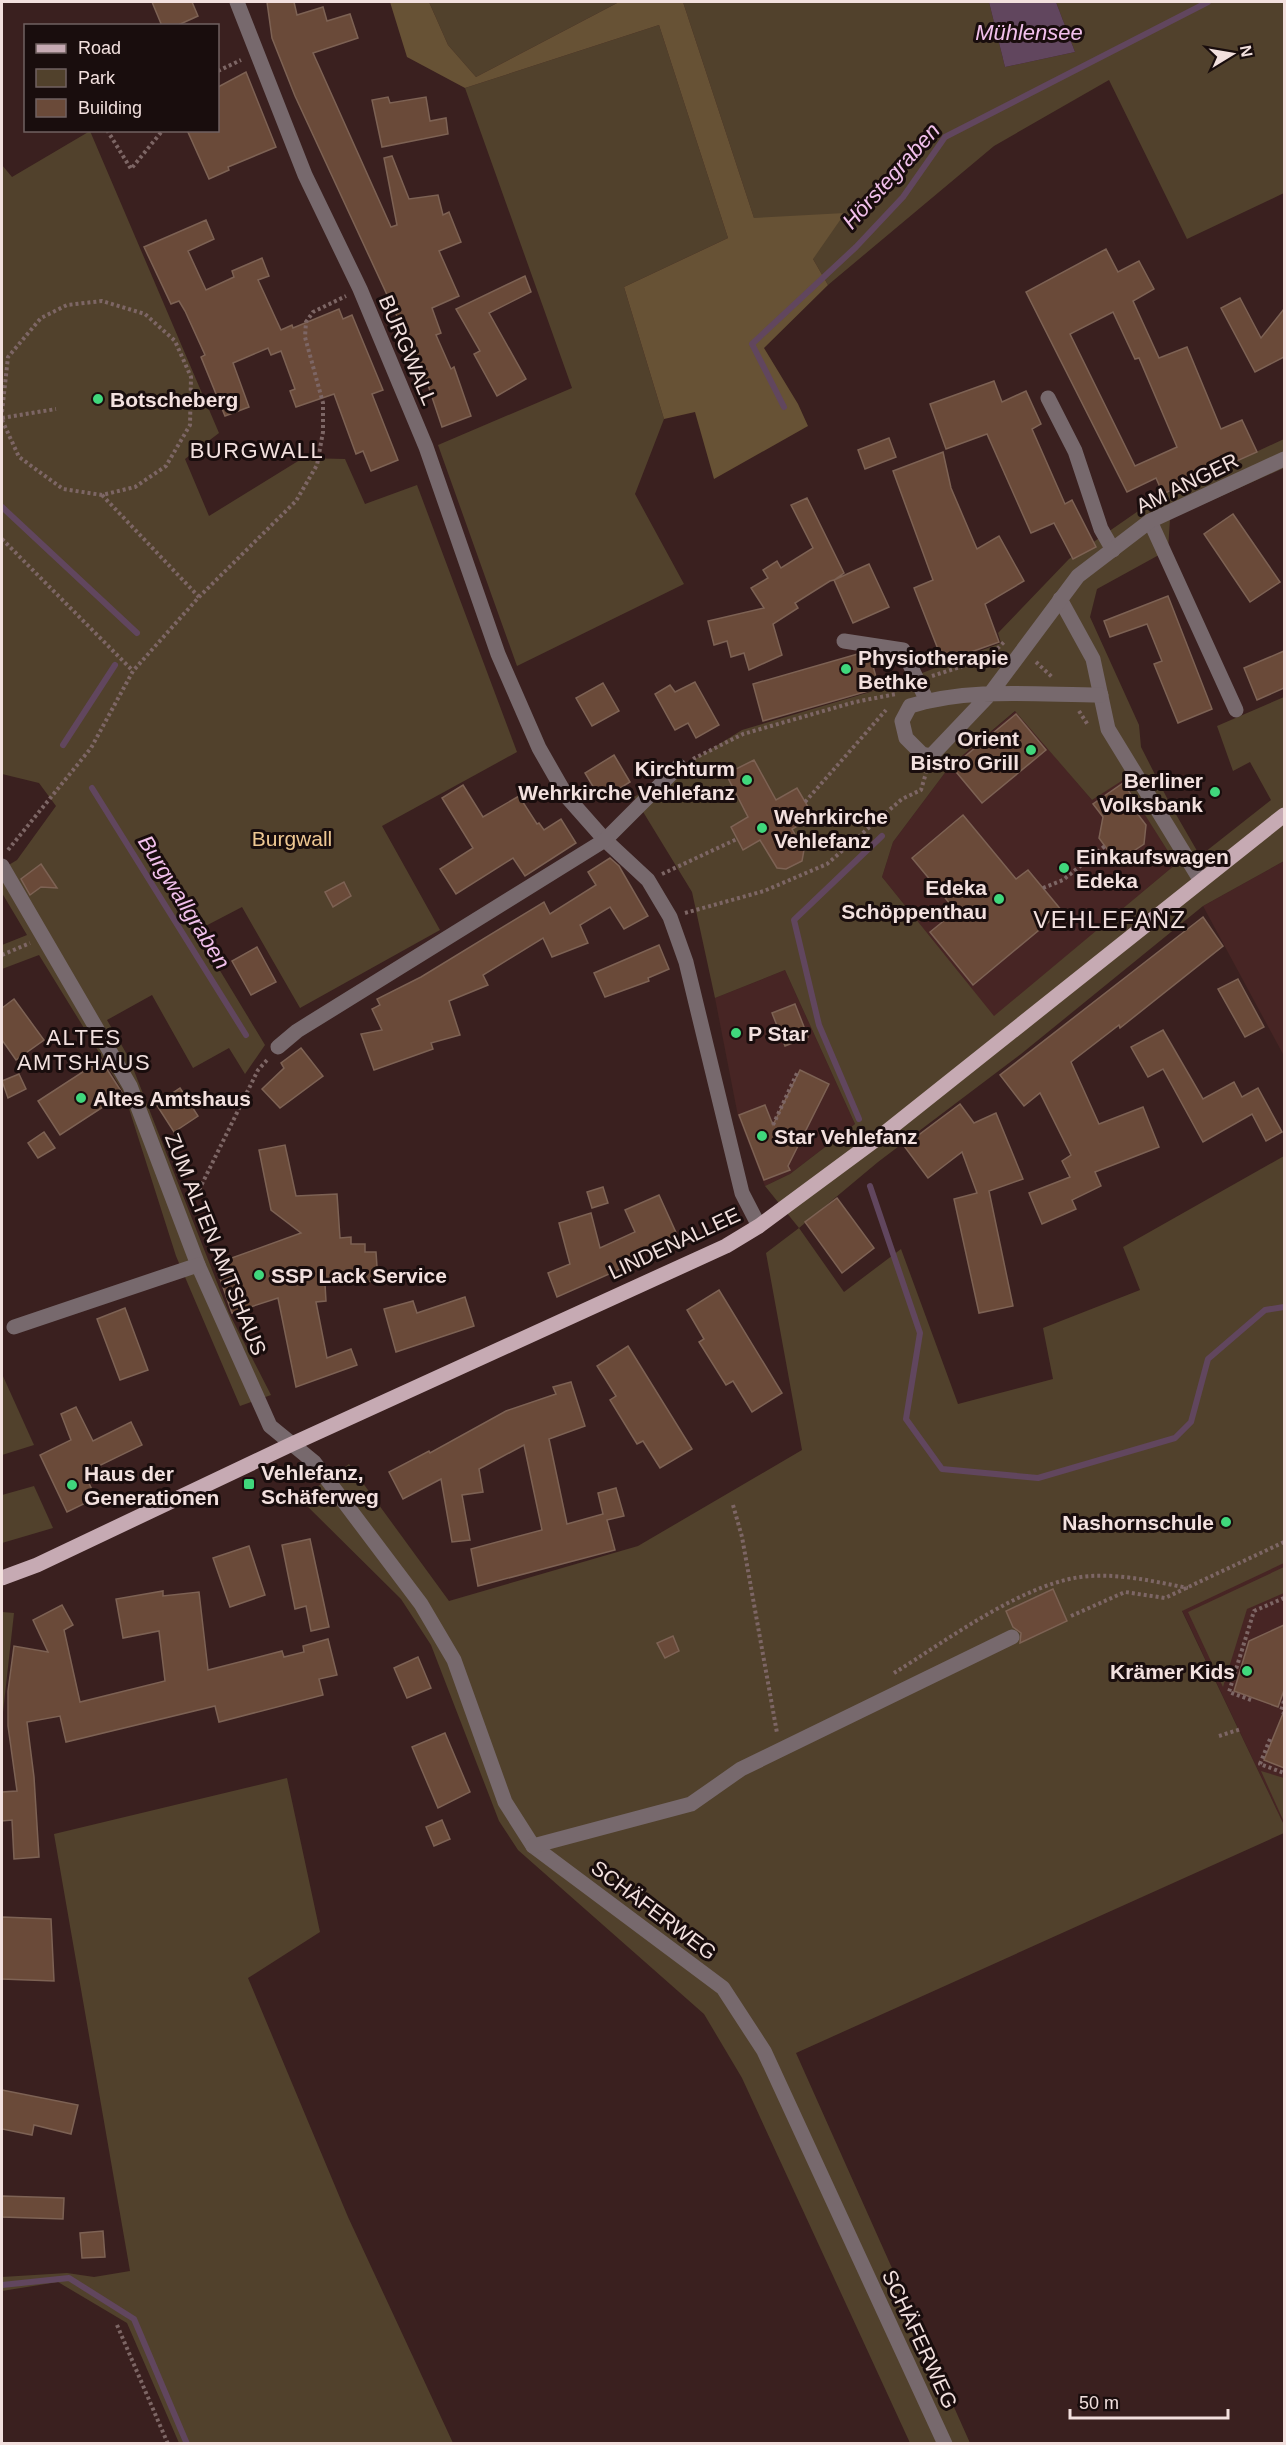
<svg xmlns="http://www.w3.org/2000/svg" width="1286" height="2445" viewBox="0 0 1286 2445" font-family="Helvetica,sans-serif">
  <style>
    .built { fill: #472524 }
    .green { fill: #51412c; fill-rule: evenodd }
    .forest { fill: #675235 }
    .water { fill: #61465e }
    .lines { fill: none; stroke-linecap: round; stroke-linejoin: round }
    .stream { stroke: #61465e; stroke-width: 6 }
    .building { fill: #6a4a39; stroke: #7d6254; stroke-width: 1.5; fill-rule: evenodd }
    .path { stroke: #7d6665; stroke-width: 4; stroke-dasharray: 3 3; stroke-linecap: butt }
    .minor { stroke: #77696d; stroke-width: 15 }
    .major { stroke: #c6aab3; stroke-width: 15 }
    .poi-dot { fill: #40d77c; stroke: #190d0d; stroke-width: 2 }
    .labels { text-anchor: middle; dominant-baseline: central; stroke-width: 6; stroke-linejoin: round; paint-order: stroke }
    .street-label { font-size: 21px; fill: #f2e0de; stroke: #190d0d }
    .poi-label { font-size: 21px; font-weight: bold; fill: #f2e0de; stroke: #190d0d; text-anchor: start }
    .park-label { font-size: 21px; fill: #eec792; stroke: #190d0d }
    .water-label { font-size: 22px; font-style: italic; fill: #f2c0ec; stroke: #190d0d }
    .neighbourhood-label { font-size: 22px; letter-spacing: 1.5px; fill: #f2e0de; stroke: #190d0d }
    .quarter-label { font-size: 24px; letter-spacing: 1.5px; fill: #f2e0de; stroke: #190d0d }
  </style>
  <rect width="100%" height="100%" fill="#3a201f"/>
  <g class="built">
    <polygon points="1016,711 1092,800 1123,779 1176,864 994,1017 882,877 893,842 950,766"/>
    <polygon points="1284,861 1284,1056 1203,906"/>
    <polygon points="785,970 855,1124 790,1174 765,1186 738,1116 715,998"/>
    <polygon points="1284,1447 1284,1825 1172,1589"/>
  </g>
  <g class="green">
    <polygon points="429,2 619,2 476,77 448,45"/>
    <polygon points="683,2 989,2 1005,67 1075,52 1056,2 1284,2 1284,193 1187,239 1109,80 994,146 828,285 813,259 754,218"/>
    <polygon points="659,25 728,238 624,287 664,419 635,494 684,584 517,666 438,445 572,388 465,88"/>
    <polygon points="90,131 219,433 185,459 209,516 303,458 345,459 365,504 417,485 517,752 382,826 440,930 300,1008 242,907 196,931 265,1045 245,1074 229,1048 193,1068 152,995 107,1020 129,1058 229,1313 271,1395 240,1406 176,1256 124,1093 39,955 2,969 2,945 27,935 2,893 2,869 17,860 56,806 39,783 2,774 2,165 12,177"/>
    <path d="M1284 439V468L1170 519 1168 550 1097 589 1090 617 1139 725 1141 747 1170 804 1200 856 1271 800 1250 762 1233 771 1217 726 1284 697V861L1203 906 1021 1054 878 1162 799 1228 844 1292 901 1249 958 1404 1053 1379 1043 1328 1140 1290 1123 1247 1284 1156V1563L1182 1611 1284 1825V1833L796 2053 970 2443H910L742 2078 704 2014 518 1850 499 1821 431 1645 401 1599 300 1499 349 1464 449 1601 638 1546 802 1450 766 1253 799 1228 765 1186 790 1174 855 1124 785 970 715 998 692 892 634 797 742 730 880 689 1001 643 998 633 1069 559 1157 498ZM1015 711 1092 800 1123 780 1176 864 994 1016 882 877 893 842 950 766Z"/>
    <polygon points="2,1374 34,1445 2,1455"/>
    <polygon points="34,1486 53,1528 2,1543 2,1495"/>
    <polygon points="1284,1567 1284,1593 1247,1609 1223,1687 1188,1612"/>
    <polygon points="2,1612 14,1613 2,1721"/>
    <polygon points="1261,1771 1284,1778 1284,1822"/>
    <polygon points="287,1778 320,1932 248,1978 348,2217 453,2443 179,2443 127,2323 58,2282 2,2291 2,2277 67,2273 94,2277 130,2271 54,1834"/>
  </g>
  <polygon class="forest" points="390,2 429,2 448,45 476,77 619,2 683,2 754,218 845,213 813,259 828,285 764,348 798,404 808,426 714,479 695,412 664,419 624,287 728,238 659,25 465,88 407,57"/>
  <polygon class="water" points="989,2 1056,2 1075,52 1005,67"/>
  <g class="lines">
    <g class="stream">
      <polyline points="784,407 752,344 856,247 903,197 945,137 1208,2"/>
      <polyline points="2,507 137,633"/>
      <polyline points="63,745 115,665"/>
      <polyline points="92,788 246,1035"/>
      <polyline points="859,1119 819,1025 794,920 882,836"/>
      <polyline points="870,1186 920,1333 906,1419 942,1469 1038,1478 1175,1438 1191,1422 1208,1359 1265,1310 1284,1307"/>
      <polyline points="2,2285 69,2278 134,2319 187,2444"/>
    </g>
  </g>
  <g class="building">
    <polygon points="152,2 192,2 198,16 176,26 162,26"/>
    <polygon points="267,2 294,2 297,15 323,7 327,21 350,14 358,38 313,53 391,227 397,225 384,158 392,156 409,199 438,195 443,215 449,212 461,242 439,251 459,296 432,308 441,333 436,335 451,369 454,367 471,416 442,427 426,379 295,96 272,38"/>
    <polygon points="246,72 276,147 228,167 229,170 209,179 187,130 218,130 218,87"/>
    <polygon points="388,97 390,103 426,97 430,121 446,118 448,134 382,147 372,100"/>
    <polygon points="206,220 214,239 188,251 206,290 234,277 232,271 262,258 269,276 258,280 281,330 292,325 293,328 339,309 343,319 352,315 383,390 372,394 398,460 371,471 363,451 356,454 334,394 296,407 290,391 295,389 281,351 271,355 268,348 233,363 249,407 225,416 201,357 205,355 185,311 179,301 171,304 144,247"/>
    <path d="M1106 249 1118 272 1139 261 1154 289 1133 301 1159 358 1187 347 1221 429 1242 420 1257 452 1163 494 1156 478 1127 492 1026 292ZM1113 312 1135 359 1139 358 1177 447 1135 466 1070 334Z"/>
    <polygon points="525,276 531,292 489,313 526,379 497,396 474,354 480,351 456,309"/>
    <polygon points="1240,298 1261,338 1284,309 1284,357 1255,372 1221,308"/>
    <polygon points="994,381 1002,402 1026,391 1041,424 1032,429 1065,504 1072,500 1096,547 1073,559 1054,523 1031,533 987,434 946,449 930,404"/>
    <polygon points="889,438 896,457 865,469 858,450"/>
    <polygon points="943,452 951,488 977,549 999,536 1024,581 985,604 999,642 943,662 914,588 933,580 893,471"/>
    <polygon points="807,498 844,573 834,580 869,564 889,607 853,623 834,580 830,581 795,603 798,608 773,624 782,655 749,670 744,653 731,657 727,641 714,645 708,621 764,608 751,588 768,578 763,570 777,561 781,568 813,548 791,505"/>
    <polygon points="1233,514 1280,582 1250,602 1204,534"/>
    <polygon points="1168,596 1212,709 1178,723 1154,664 1162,661 1147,624 1110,637 1104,621"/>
    <polygon points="1284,651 1284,688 1257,700 1244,668"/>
    <polygon points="861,653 870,655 879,688 763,721 753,684"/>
    <polygon points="695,682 719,725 696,738 688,723 675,730 655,694 670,685 675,692"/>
    <polygon points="603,683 619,711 592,726 576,698"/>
    <polygon points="1016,714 1046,750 982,803 952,767"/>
    <polygon points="614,755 630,782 601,800 585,773"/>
    <polygon points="754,760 776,800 797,788 814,817 792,829 804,850 802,861 786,869 777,868 760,840 743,850 731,827 748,817 726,774"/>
    <polygon points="1123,783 1135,800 1130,804 1146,825 1144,844 1129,854 1110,853 1099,838 1103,817 1093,804"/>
    <polygon points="463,785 483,817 519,796 537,824 539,823 544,830 561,819 576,843 525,876 513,858 456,894 440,869 473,848 442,798"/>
    <polygon points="963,815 1016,879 1028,870 1062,911 973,985 930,932 956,911 912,858"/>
    <polygon points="610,858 619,866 648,916 624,929 610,907 580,925 588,943 552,957 543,938 483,975 488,985 449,1001 460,1035 431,1043 433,1049 374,1070 361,1034 382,1030 372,1009 380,1005 377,999 421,977 544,902 550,914 596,885 588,872"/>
    <polygon points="41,864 57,888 41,887 30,895 21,879"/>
    <polygon points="344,882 351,896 333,907 325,892"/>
    <polygon points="1203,917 1223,946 1120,1028 1119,1025 1071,1062 1099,1124 1143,1107 1159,1147 1095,1172 1101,1186 1072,1200 1076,1209 1042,1224 1029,1193 1070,1177 1062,1161 1071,1155 1040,1093 1024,1106 1000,1075"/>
    <polygon points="659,945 669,969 648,978 649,981 605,997 594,973"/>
    <polygon points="257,947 276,982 251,995 232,961"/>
    <polygon points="1238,979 1264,1027 1245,1037 1218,989"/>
    <polygon points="14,999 44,1040 16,1060 2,1040 2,1008"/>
    <polygon points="795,1004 808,1037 785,1046 772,1013"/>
    <polygon points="1163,1030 1203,1099 1234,1082 1242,1097 1258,1088 1282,1132 1266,1141 1252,1114 1203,1142 1163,1069 1148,1077 1131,1047"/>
    <polygon points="301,1048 323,1076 280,1108 262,1089 284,1068 281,1063"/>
    <polygon points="101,1060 123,1094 60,1135 38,1101"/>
    <polygon points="800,1070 829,1084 788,1166 790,1170 764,1180 739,1115 765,1105 773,1125"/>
    <polygon points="19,1074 26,1089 8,1098 2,1081"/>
    <polygon points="180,1088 198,1116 174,1132 156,1104"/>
    <polygon points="960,1104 974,1123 996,1113 1023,1179 989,1191 1013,1306 979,1313 954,1199 977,1193 962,1152 928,1178 904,1146"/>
    <polygon points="44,1132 55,1148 38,1158 28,1143"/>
    <polygon points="285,1145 296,1196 337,1194 340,1238 351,1237 351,1244 365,1244 365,1252 376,1252 378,1281 325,1284 326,1301 316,1302 327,1358 351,1349 357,1365 296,1387 278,1298 232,1313 215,1264 301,1233 271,1210 259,1150"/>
    <polygon points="603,1187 608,1203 592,1208 587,1192"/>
    <polygon points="659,1195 678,1237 632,1259 634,1263 557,1297 548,1273 570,1264 559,1223 591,1213 600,1248 635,1232 625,1210"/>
    <polygon points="837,1198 874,1248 842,1273 805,1222"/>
    <polygon points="719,1290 782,1393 752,1412 733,1381 726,1385 699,1342 704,1339 687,1310"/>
    <polygon points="465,1297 474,1326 396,1352 384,1309 413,1301 417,1313"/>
    <polygon points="125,1308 148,1370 120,1380 97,1319"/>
    <polygon points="628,1346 692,1449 660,1468 643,1441 637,1444 610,1400 616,1396 597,1366"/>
    <polygon points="571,1382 585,1426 549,1439 567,1524 603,1514 598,1493 616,1488 624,1516 607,1520 615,1550 478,1586 471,1549 542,1530 524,1445 479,1469 483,1492 462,1495 470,1540 452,1542 441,1479 403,1499 389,1472 429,1451 430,1453 506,1411 556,1394 553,1387"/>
    <polygon points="76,1407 93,1441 131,1422 142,1445 84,1473 96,1498 67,1512 40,1455 71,1440 61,1414"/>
    <polygon points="310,1539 329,1627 311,1631 306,1606 295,1609 282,1545"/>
    <polygon points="249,1546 265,1595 230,1607 213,1558"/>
    <polygon points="1053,1589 1067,1621 1020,1643 1021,1633 1013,1627 1006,1611"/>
    <polygon points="163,1591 163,1596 199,1592 208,1670 282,1651 284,1657 304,1652 303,1646 328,1639 337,1675 319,1679 323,1695 219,1722 215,1706 66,1742 60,1716 27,1722 34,1777 39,1857 14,1859 12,1820 2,1821 2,1792 17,1791 8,1726 8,1691 14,1646 48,1652 33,1620 62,1605 73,1625 64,1630 80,1702 165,1681 159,1631 123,1638 116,1599"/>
    <polygon points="1284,1625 1284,1690 1278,1707 1234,1691 1249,1641"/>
    <polygon points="673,1636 679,1651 665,1658 657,1643"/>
    <polygon points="418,1657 431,1688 407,1698 394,1668"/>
    <polygon points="1284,1711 1284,1768 1264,1760"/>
    <polygon points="445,1733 470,1792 438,1808 412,1747"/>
    <polygon points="442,1820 450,1839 434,1846 426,1827"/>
    <polygon points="2,1917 51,1919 54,1981 2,1979"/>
    <polygon points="2,2090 78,2105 71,2134 34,2125 32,2135 2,2129"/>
    <polygon points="2,2196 64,2198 63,2219 2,2217"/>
    <polygon points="103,2231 105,2257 82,2258 80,2233"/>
  </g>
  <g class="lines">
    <g class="path">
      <polyline points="218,71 241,60"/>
      <polyline points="107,130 131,169 163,130"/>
      <polyline points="2,412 8,357 41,318 67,305 102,301 145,314 175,341 191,377 190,425 166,466 135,487 102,495 63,489 19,457 2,420"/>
      <polyline points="2,418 56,409"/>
      <polyline points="102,495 199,597"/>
      <polyline points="2,539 133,671"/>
      <polyline points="1036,662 1052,677"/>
      <polyline points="932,676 988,658 1005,641"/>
      <polyline points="1079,711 1088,725"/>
      <polyline points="693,759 743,734 855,702 896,694"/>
      <polyline points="805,802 886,710"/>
      <polyline points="8,850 91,748 133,671 199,597 296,501 317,465 323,432 323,403 305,337 306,322 313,312 346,296"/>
      <polyline points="662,874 737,839"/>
      <polyline points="1043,888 1063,880 1105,846"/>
      <polyline points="685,913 764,891 827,864 902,799 921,790 926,773"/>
      <polyline points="2,955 30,943"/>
      <polyline points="773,1125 798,1071"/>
      <polyline points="190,1198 199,1190 258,1070 268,1059"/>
      <polyline points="733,1505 742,1537 777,1733"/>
      <polyline points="1071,1616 1125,1592 1165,1598 1284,1542"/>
      <path d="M894 1673C948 1640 1028 1579 1091 1576 1124 1574 1156 1582 1188 1588"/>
      <polyline points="1251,1700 1229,1692 1254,1611 1284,1598"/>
      <polyline points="1284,1701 1281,1711 1284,1713"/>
      <polyline points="1219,1736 1241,1729"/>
      <polyline points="1270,1739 1260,1764 1284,1773"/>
      <polyline points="117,2325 168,2444"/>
    </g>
    <g class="minor">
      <polyline points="237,2 305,175 360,289 426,447 498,654 539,748 567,797 605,840 648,880 670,917 686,962 742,1193 759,1226"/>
      <polyline points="1048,398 1075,451 1101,529 1113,550"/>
      <polyline points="1150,521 1236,710"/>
      <polyline points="1060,599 1093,659 1108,729 1201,881"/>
      <polyline points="844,641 903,650 927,701"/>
      <path d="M1101 695C1040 695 970 687 910 706L902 721 906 738 922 754 931 756 990 694 1078 576 1150 521 1284 459"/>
      <polyline points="2,866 130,1086 198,1265 270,1426 314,1462 421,1604 454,1660 505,1802 533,1846 723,1988 764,2051 945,2444"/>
      <polyline points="278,1047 297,1031 605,840 679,766"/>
      <polyline points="14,1327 198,1265"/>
      <polyline points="533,1846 691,1804 741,1769 1012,1637"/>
    </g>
    <polyline class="major" points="2,1578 37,1565 292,1444 726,1246 759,1226 882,1135 1284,815"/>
  </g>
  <g class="poi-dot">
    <circle cx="98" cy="399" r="6"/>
    <circle cx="846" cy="669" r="6"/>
    <circle cx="1031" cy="750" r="6"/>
    <circle cx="747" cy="780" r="6"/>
    <circle cx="1215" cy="792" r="6"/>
    <circle cx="762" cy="828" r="6"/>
    <circle cx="1064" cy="868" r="6"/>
    <circle cx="999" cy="899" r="6"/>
    <circle cx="736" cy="1033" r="6"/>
    <circle cx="81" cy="1098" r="6"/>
    <circle cx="762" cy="1136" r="6"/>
    <circle cx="259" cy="1275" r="6"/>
    <rect x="243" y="1478" width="12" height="12" rx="3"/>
    <circle cx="72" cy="1485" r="6"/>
    <circle cx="1226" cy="1522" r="6"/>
    <circle cx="1247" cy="1671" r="6"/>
  </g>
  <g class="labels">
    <g class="street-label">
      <text transform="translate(408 350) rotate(67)">BURGWALL</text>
      <text transform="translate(1187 483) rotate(-26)">AM ANGER</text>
      <text transform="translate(674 1243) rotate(-25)">LINDENALLEE</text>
      <text transform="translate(216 1244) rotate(68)">ZUM ALTEN AMTSHAUS</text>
      <text transform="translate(654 1910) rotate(37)">SCHÄFERWEG</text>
      <text transform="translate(920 2339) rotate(65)">SCHÄFERWEG</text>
    </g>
    <g class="poi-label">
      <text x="110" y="399">Botscheberg</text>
      <text x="858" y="657">Physiotherapie<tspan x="858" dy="24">Bethke</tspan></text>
      <text x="1019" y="738" text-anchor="end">Orient<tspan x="1019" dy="24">Bistro Grill</tspan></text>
      <text x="735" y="768" text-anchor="end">Kirchturm<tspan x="735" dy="24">Wehrkirche Vehlefanz</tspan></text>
      <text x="1203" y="780" text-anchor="end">Berliner<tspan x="1203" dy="24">Volksbank</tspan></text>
      <text x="774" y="816">Wehrkirche<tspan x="774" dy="24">Vehlefanz</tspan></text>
      <text x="1076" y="856">Einkaufswagen<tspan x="1076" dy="24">Edeka</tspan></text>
      <text x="987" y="887" text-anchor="end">Edeka<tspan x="987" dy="24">Schöppenthau</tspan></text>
      <text x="748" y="1033">P Star</text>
      <text x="93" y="1098">Altes Amtshaus</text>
      <text x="774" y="1136">Star Vehlefanz</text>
      <text x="271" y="1275">SSP Lack Service</text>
      <text x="261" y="1472">Vehlefanz,<tspan x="261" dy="24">Schäferweg</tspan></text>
      <text x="84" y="1473">Haus der<tspan x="84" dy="24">Generationen</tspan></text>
      <text x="1214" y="1522" text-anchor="end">Nashornschule</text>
      <text x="1235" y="1671" text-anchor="end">Krämer Kids</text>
    </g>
    <g class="park-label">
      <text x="292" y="838">Burgwall</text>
    </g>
    <g class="water-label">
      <text x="1029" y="32">Mühlensee</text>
      <text transform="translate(891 176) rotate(-48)">Hörstegraben</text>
      <text transform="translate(184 902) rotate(58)">Burgwallgraben</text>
    </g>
    <g class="neighbourhood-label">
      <text x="257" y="450">BURGWALL</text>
      <text x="84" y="1037">ALTES<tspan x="84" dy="25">AMTSHAUS</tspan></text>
    </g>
    <g class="quarter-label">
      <text x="1110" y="919">VEHLEFANZ</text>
    </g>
  </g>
  <rect width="1286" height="2445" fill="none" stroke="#f2e0de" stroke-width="6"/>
  <rect x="24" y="24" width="195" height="108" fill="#190d0d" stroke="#706161" stroke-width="1.5"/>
  <rect x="36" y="44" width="30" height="9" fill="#c6aab3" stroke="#706161" stroke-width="1.5"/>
  <text x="78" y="54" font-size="18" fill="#f2e0de">Road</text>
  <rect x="36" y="69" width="30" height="18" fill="#51412c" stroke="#706161" stroke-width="1.5"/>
  <text x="78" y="84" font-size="18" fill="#f2e0de">Park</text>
  <rect x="36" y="99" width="30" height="18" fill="#6a4a39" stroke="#706161" stroke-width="1.5"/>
  <text x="78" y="114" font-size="18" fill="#f2e0de">Building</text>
  <g transform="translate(1232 54) rotate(79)" stroke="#190d0d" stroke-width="4.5" paint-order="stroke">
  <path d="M0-4.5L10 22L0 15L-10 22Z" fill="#f2e0de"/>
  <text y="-9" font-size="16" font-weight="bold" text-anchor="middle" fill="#f2e0de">N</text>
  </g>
  <path d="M1070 2409v9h158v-9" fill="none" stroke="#f2e0de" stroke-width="3"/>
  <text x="1079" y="2409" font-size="18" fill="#f2e0de" stroke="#190d0d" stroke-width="4.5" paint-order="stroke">50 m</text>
</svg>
